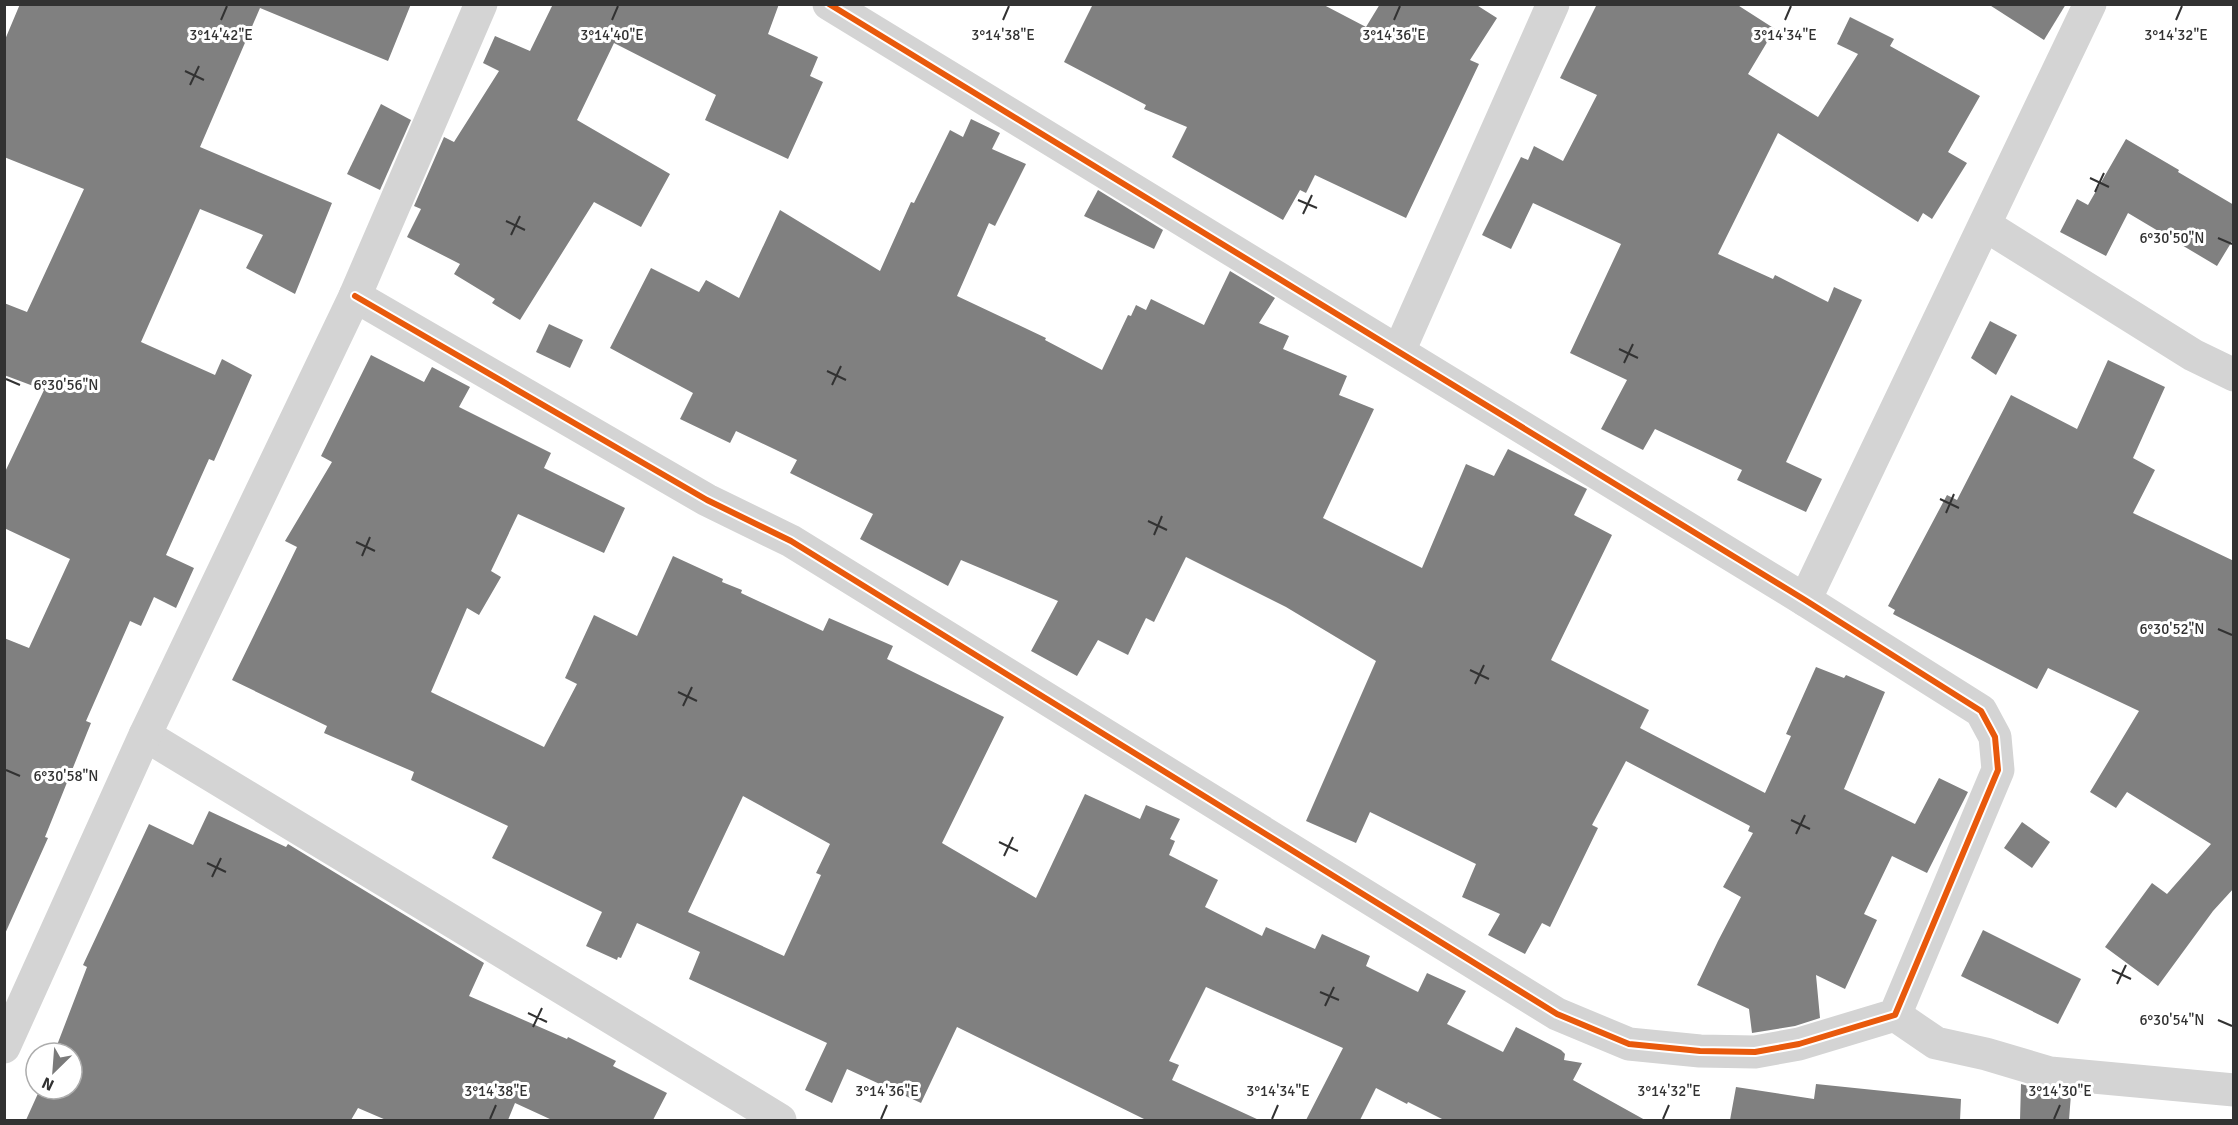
<svg xmlns="http://www.w3.org/2000/svg" width="2238" height="1125" viewBox="0 0 2238 1125" font-family="Signika,sans-serif">
  <style>
    .building { fill: #808080; fill-rule: evenodd }
    .lines { fill: none; stroke-linecap: round; stroke-linejoin: round }
    .minor { stroke: #d4d4d4; stroke-width: 33 }
    .cycleway-casing { stroke: #fff; stroke-width: 10 }
    .cycleway { stroke: #e8590c; stroke-width: 6 }
    .ticks { fill: none; stroke: #323232; stroke-width: 2 }
    .ticks-label { font-size: 15px; text-anchor: middle; fill: #323232; stroke: #fff; stroke-width: 6; stroke-linejoin: round; paint-order: stroke }
  </style>
  <rect width="100%" height="100%" fill="#fff"/>
  <g class="building">
    <polygon points="20,4 411,4 388,61 260,8 200,147 332,203 295,294 246,268 263,235 200,209 141,342 215,375 222,359 252,375 214,461 209,459 166,555 194,568 176,608 154,597 141,626 130,621 86,721 91,723 45,837 48,838 4,936 4,638 29,648 70,559 4,528 4,474 44,390 4,375 4,303 27,312 84,189 4,157 4,42"/>
    <polygon points="553,4 779,4 768,34 818,57 810,76 823,82 788,159 705,120 716,95 614,43 577,120 670,174 641,227 594,202 520,320 492,303 495,299 454,274 460,264 407,237 421,209 414,206 444,137 454,142 499,71 483,63 495,36 530,51"/>
    <polygon points="1093,4 1322,4 1366,27 1380,4 1475,4 1497,18 1470,60 1479,64 1406,218 1315,175 1306,193 1300,190 1283,220 1172,157 1187,127 1144,109 1146,105 1064,62"/>
    <polygon points="1597,4 1736,4 1775,29 1748,74 1818,117 1858,54 1837,44 1850,17 1894,39 1890,46 1980,96 1948,152 1967,163 1932,219 1923,213 1918,222 1778,133 1718,254 1773,279 1775,275 1828,302 1834,287 1862,300 1786,462 1822,479 1806,512 1737,480 1742,470 1655,429 1643,450 1601,429 1627,380 1570,353 1621,244 1533,203 1511,249 1482,235 1521,157 1528,160 1534,146 1563,161 1597,95 1560,78"/>
    <polygon points="1988,4 2066,4 2044,40"/>
    <polygon points="381,104 411,120 380,190 347,174"/>
    <polygon points="971,119 1000,133 992,149 1026,164 995,226 989,223 957,296 1046,338 1045,340 1102,370 1128,315 1131,316 1136,305 1146,310 1151,299 1204,325 1230,271 1275,298 1259,323 1289,336 1283,349 1347,376 1339,395 1374,409 1323,518 1422,568 1466,464 1494,476 1508,449 1587,489 1574,515 1612,535 1551,660 1649,710 1640,728 1765,793 1791,736 1786,734 1816,667 1844,678 1846,675 1885,692 1844,789 1915,824 1939,778 1968,792 1927,873 1892,856 1864,914 1877,920 1845,989 1816,975 1820,1018 1795,1026 1752,1033 1749,1009 1697,985 1718,941 1741,897 1723,887 1753,833 1748,831 1750,826 1626,761 1592,825 1598,828 1550,927 1542,923 1525,954 1488,935 1500,914 1462,897 1476,864 1370,812 1356,843 1306,821 1376,661 1286,607 1186,557 1154,622 1146,618 1128,655 1098,640 1077,676 1031,651 1058,601 961,560 948,586 860,539 873,514 790,473 797,460 736,431 730,443 680,419 693,393 610,348 651,268 699,292 706,280 739,298 780,210 880,271 911,202 914,203 950,130 963,137"/>
    <polygon points="2126,139 2179,170 2178,172 2234,205 2234,238 2217,266 2128,213 2106,256 2060,232 2077,199 2088,205"/>
    <polygon points="1098,190 1163,230 1154,249 1084,216"/>
    <polygon points="1990,321 2017,335 1996,375 1971,358"/>
    <polygon points="549,324 583,340 570,368 536,352"/>
    <path d="M371 355 424 382 432 367 470 387 459 407 551 453 544 468 625 508 604 553 518 514 491 571 501 577 479 615 467 608 431 692 544 747 577 684 565 678 594 615 637 636 673 556 723 579 722 582 742 590 741 593 823 631 829 618 893 646 887 659 1004 717 942 843 1036 898 1085 794 1140 819 1146 805 1180 819 1170 839 1175 841 1169 855 1218 880 1205 907 1262 936 1266 927 1315 949 1322 934 1370 956 1366 966 1418 992 1427 973 1466 991 1447 1024 1503 1052 1516 1027 1561 1050 1565 1054 1564 1060 1582 1063 1573 1080 1645 1120H1444L1408 1102 1407 1104 1376 1088 1360 1120H1306L1343 1048 1206 987 1169 1061 1179 1065 1172 1080 1259 1120H1146L957 1027 921 1103 847 1069 832 1103 805 1090 827 1043 689 979 700 952 637 923 621 958 618 957 617 960 586 946 602 912 492 858 508 826 411 780 414 772 324 733 327 726 232 680 297 547 285 541 332 462 321 456ZM743 796 830 844 816 873 821 875 784 956 688 912Z"/>
    <polygon points="2108,360 2165,387 2133,458 2155,470 2133,513 2234,561 2234,888 2213,911 2158,986 2105,947 2152,883 2167,894 2211,844 2127,792 2116,808 2090,792 2139,711 2048,668 2037,689 1893,614 1895,610 1888,606 1947,495 1957,500 2011,395 2077,429"/>
    <polygon points="209,811 286,847 288,844 484,963 469,996 567,1039 568,1037 616,1061 613,1066 667,1093 653,1120 552,1120 515,1103 508,1120 386,1120 358,1108 351,1120 26,1120 40,1089 72,1089 72,1053 54,1053 87,967 83,965 149,824 193,845"/>
    <polygon points="2022,822 2050,842 2032,868 2004,848"/>
    <polygon points="1983,930 2081,979 2058,1024 1961,976"/>
    <polygon points="1816,1084 1961,1099 1960,1120 1730,1120 1736,1087 1814,1099"/>
    <polygon points="2021,1084 2045,1091 2071,1094 2069,1120 2020,1120"/>
  </g>
  <g class="lines">
    <g class="minor">
      <polyline points="1985,225 2193,355 2234,375"/>
      <polyline points="355,296 707,500 791,541 1557,1014 1629,1044 1700,1051 1755,1052 1799,1044 1895,1015 1998,770 1995,737 1981,711 1805,600 829,4"/>
      <polyline points="1399,351 1553,4"/>
      <polyline points="1805,600 2090,4"/>
      <polyline points="145,735 780,1120"/>
      <polyline points="1895,1015 1936,1043 1986,1054 2050,1073 2234,1090"/>
      <polyline points="4,1047 145,735 355,296 481,4"/>
    </g>
    <defs>
      <polyline id="cycleway" points="355,296 707,500 791,541 1557,1014 1629,1044 1700,1051 1755,1052 1799,1044 1895,1015 1998,770 1995,737 1981,711 1805,600 829,4"/>
    </defs>
    <use href="#cycleway" class="cycleway-casing"/>
    <use href="#cycleway" class="cycleway"/>
  </g>
  <path class="ticks" d="M221 20 227 6M612 20 618 6M1003 20 1009 6M1394 20 1400 6M1785 20 1791 6M2176 20 2182 6M185 71 204 80M190 85 199 66M2090 178 2109 187M2095 192 2104 173M1298 200 1317 208M1303 214 1312 195M506 221 525 230M511 235 520 216M2218 238 2232 244M1619 349 1638 358M1624 363 1633 344M827 371 846 380M6 379 20 385M832 385 841 366M1940 499 1959 508M1946 513 1954 494M1148 521 1167 530M1154 535 1162 516M356 542 375 551M362 556 370 537M2218 629 2232 635M1470 670 1489 679M1475 684 1484 665M678 692 697 701M683 706 692 687M6 770 20 776M1791 820 1810 829M1796 834 1805 815M999 842 1018 851M1004 856 1013 837M207 863 226 872M212 877 221 858M2112 970 2131 979M2117 984 2126 965M1320 992 1339 1000M1325 1006 1334 987M528 1013 547 1022M2218 1020 2232 1026M533 1027 542 1008M490 1119 496 1105M881 1119 887 1105M1272 1119 1278 1105M1663 1119 1669 1105M2054 1119 2060 1105"/>
  <g class="ticks-label">
    <text x="612" y="40">3°14'40"E</text>
    <text x="1003" y="40">3°14'38"E</text>
    <text x="1394" y="40">3°14'36"E</text>
    <text x="1785" y="40">3°14'34"E</text>
    <text x="2176" y="40">3°14'32"E</text>
    <text x="221" y="40">3°14'42"E</text>
    <text x="2172" y="243">6°30'50"N</text>
    <text x="66" y="390">6°30'56"N</text>
    <text x="2172" y="634">6°30'52"N</text>
    <text x="66" y="781">6°30'58"N</text>
    <text x="2172" y="1025">6°30'54"N</text>
    <text x="496" y="1096">3°14'38"E</text>
    <text x="887" y="1096">3°14'36"E</text>
    <text x="1278" y="1096">3°14'34"E</text>
    <text x="1669" y="1096">3°14'32"E</text>
    <text x="2060" y="1096">3°14'30"E</text>
  </g>
  <rect width="2238" height="1125" fill="none" stroke="#323232" stroke-width="12"/>
  <g transform="translate(54 1071) rotate(205)"><circle r="28" fill="#ffffff" stroke="#adadad" stroke-width="1.5"/>
  <path d="M0-4.5L10 22L0 15L-10 22Z" fill="#7a7a7a"/>
  <text y="-9" font-size="16" font-weight="bold" text-anchor="middle" fill="#323232">N</text>
  </g>
</svg>
